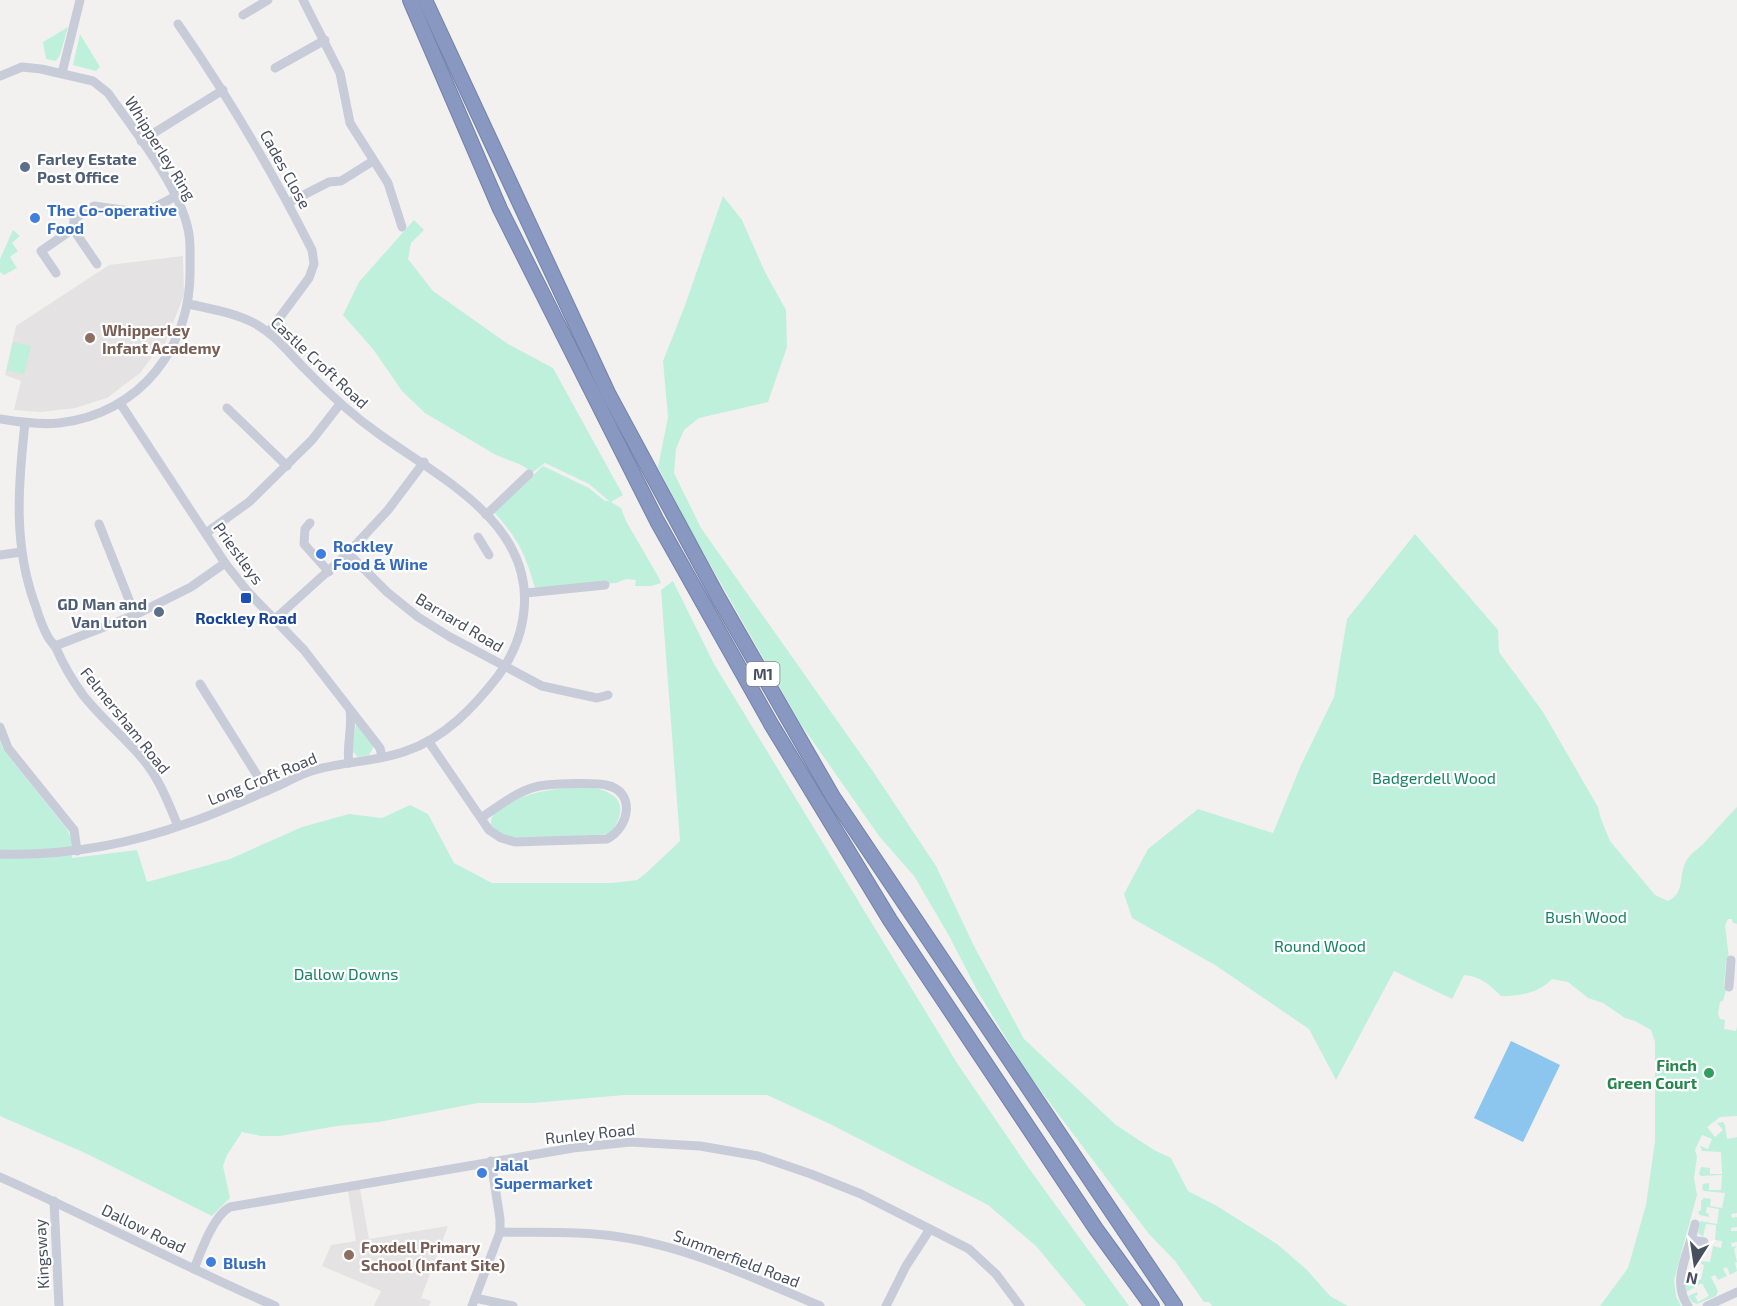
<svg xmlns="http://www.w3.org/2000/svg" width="1737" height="1306" viewBox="0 0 1737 1306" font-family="'Exo 2',sans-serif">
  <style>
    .education { fill: #e4e2e2 }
    .green { fill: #bff0dc }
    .water { fill: #8cc5ee }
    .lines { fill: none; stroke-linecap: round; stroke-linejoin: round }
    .highway-casing { stroke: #7382ab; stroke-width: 16 }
    .minor { stroke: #c7ccd8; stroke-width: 9 }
    .highway { stroke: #8898c0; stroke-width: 14 }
    .service-dot { fill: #5c6f8a; stroke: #fff; stroke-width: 2 }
    .shop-dot { fill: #3f7fe0; stroke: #fff; stroke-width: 2 }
    .education-dot { fill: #8d6e63; stroke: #fff; stroke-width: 2 }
    .transit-dot { fill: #1a4fb4; stroke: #fff; stroke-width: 2 }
    .leisure-dot { fill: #2e9e5b; stroke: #fff; stroke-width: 2 }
    .labels { text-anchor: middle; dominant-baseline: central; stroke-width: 4.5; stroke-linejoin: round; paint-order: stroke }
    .shield { fill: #fff; stroke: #7f848e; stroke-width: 1.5 }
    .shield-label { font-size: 15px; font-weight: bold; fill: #484f5e }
    .street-label { font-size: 16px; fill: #484f5e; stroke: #fff }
    .service-label { font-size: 16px; font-weight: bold; fill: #4e5e75; stroke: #fff; text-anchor: start }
    .shop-label { font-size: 16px; font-weight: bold; fill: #366cbe; stroke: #fff; text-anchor: start }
    .education-label { font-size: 16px; font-weight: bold; fill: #785e54; stroke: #fff; text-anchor: start }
    .transit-label { font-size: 16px; font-weight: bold; fill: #164399; stroke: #fff }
    .park-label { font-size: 16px; fill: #168262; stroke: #fff }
    .leisure-label { font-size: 16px; font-weight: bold; fill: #27864d; stroke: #fff; text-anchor: end }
  </style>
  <rect width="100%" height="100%" fill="#f3f1f0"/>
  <g class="education">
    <polygon points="183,256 184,295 162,351 158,349 140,373 107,398 75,408 41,412 14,410 21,381 5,375 16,326 109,265"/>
    <polygon points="360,1189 369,1239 448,1226 421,1298 431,1301 429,1306 374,1306 381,1291 322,1266 331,1245 356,1241 348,1191"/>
  </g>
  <g class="green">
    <polygon points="68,27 60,55 56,61 46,59 43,42"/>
    <polygon points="80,34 100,67 96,71 73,65"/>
    <polygon points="723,196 742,220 765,272 786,310 787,347 768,402 699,418 684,430 676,449 674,473 701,528 872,770 936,866 974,946 1024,1039 1116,1125 1154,1150 1171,1158 1188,1191 1217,1206 1277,1244 1307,1270 1330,1296 1348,1306 1212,1306 1209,1302 1204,1302 1175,1261 1149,1234 1107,1179 1026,1071 978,992 948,934 914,876 879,836 800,723 690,529 658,467 668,417 663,361 684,308"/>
    <path d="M414 220 424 230 411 243 408 259 433 291 508 344 553 368 623 495 611 502 621 508 626 521 659 578 661 583 651 586H635L636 580 626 579 616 583 535 588C525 553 518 539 494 512L543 466 589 488 605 501H609L589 484 545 463 533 472 519 464 496 455 425 413 402 391 373 349 343 315 359 282Z"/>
    <polygon points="13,230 20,236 12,243 18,251 10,257 17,268 4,275 0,272 0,259"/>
    <polygon points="13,342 31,346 24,374 7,370"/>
    <path d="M1415 534 1498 630 1499 652 1543 712 1598 807 1601 819 1610 841 1655 895 1668 901C1686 892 1678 876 1686 861 1691 852 1699 849 1705 842 1716 830 1726 818 1737 807V924L1733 923 1732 919H1728L1725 925 1729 959 1726 960 1724 986 1727 987 1723 1001 1720 1002 1718 1014 1720 1019 1725 1020 1724 1029 1736 1031 1737 1026V1116L1720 1117 1707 1127 1715 1137 1723 1130 1717 1123 1723 1122 1725 1125 1727 1139 1737 1137V1213L1731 1214 1732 1218 1737 1217V1227L1731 1228V1231H1737V1242L1731 1243 1732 1247 1737 1246 1734 1249 1737 1262 1735 1263 1737 1271 1730 1275 1727 1267 1723 1269 1727 1276 1718 1280 1719 1281 1715 1275 1711 1277 1718 1291 1716 1296 1697 1304 1692 1302 1688 1296 1697 1292 1698 1295 1695 1296 1698 1302 1709 1296 1702 1283 1686 1292 1685 1278 1701 1280 1704 1265 1701 1264V1261L1710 1262 1713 1246 1721 1248 1722 1241 1715 1240 1716 1225 1706 1224 1703 1237 1698 1233 1700 1221 1717 1224 1719 1209 1707 1207 1706 1213 1709 1214V1217L1700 1215 1698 1212 1701 1210V1201L1704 1198 1711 1199 1710 1206 1722 1208 1725 1193 1704 1191 1702 1189 1703 1184 1709 1183V1190H1721L1722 1175 1701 1176 1699 1174 1701 1167 1710 1168V1174H1722L1721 1152 1702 1151 1700 1146 1708 1149 1712 1139 1702 1135 1695 1150 1697 1157 1694 1178 1697 1195 1674 1280 1676 1296 1681 1306H1600L1628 1268 1646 1205 1655 1141V1042L1651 1030 1635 1021 1625 1018 1603 1003 1588 998 1568 982 1552 979C1539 993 1520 996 1501 996 1490 985 1480 976 1464 975L1452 999 1394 971 1336 1080 1309 1029 1215 965 1132 918 1124 894 1148 849 1198 809 1273 833 1301 765 1334 697 1347 619Z"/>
    <polygon points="673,581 714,664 957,1063 1028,1167 1129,1306 1086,1306 1036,1246 988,1205 830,1124 767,1095 624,1095 533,1103 478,1103 379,1122 337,1126 280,1136 261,1136 242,1132 227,1155 223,1166 230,1198 212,1216 85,1153 0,1116 0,740 3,749 67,829 71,838 72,858 137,850 147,882 230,859 302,827 349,814 382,818 410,805 428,814 454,863 492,883 612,883 637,880 644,875 680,841 661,590"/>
    <polygon points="356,724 374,746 369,755 358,757 352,751"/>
    <path d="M592 787C623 794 628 809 610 834L523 839 505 836 491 826C490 815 497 810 506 805 534 789 561 788 592 787Z"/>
  </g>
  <polygon class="water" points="1511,1041 1560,1065 1523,1142 1474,1118"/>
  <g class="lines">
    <defs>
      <g id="highway">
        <polyline points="410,0 500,209 657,521 771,724 890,920 1096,1229 1152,1306"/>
        <polyline points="425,0 608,393 718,597 833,797 1175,1306"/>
      </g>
    </defs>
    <use href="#highway" class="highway-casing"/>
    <g class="minor">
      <polyline points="303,0 340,73 350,123 388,183 402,227"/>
      <polyline points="243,15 268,0"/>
      <path d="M178 24C228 96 272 171 312 250L314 264 309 278 269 332"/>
      <polyline points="275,68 325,40"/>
      <polyline points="62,73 80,0"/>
      <path d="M0 76 22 67 41 69 93 81 108 93C134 130 179 186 188 229 191 241 190 254 190 265 193 345 141 414 59 423 39 425 19 422 0 419"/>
      <polyline points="141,141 223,90"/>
      <polyline points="288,203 329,182 341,181 373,161"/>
      <polyline points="73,229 97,264"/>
      <polyline points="56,273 41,251 73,229 74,219 94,206 144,213 176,196"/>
      <polyline points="120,403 225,563 248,592 304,650 380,748 382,757"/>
      <polyline points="227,408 287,466"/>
      <path d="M25 423C18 486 13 547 36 607 39 617 43 628 48 637 50 641 54 644 56 648 63 664 72 680 83 695 101 718 123 736 142 758 159 778 168 802 178 826"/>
      <polyline points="486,515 529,474"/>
      <polyline points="310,523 305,529 304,544 329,572"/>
      <polyline points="99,524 135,615"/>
      <polyline points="206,533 249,502 312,440 340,404"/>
      <polyline points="478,537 489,555"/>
      <polyline points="348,553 387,592 418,617 450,637 542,686 597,698 608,695"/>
      <polyline points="0,555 21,552"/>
      <polyline points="526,593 605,585"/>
      <polyline points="275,619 348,553 388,510 424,462"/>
      <polyline points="55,646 135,615 191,587 225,563"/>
      <polyline points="200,684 267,791"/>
      <polyline points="0,727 8,748 74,830 77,851"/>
      <path d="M428 741 431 745 489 830 501 838 515 842 607 839C630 827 636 791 606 785 596 782 557 784 546 785 522 787 500 805 481 818"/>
      <path d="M349 763C346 745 353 729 350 710"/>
      <path d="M0 854C65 856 127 845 188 823 219 813 250 798 280 785 291 780 303 773 315 770 345 761 377 762 406 751 445 738 474 707 498 676 512 657 522 633 524 610 533 523 439 477 379 434 352 415 328 393 305 369 288 352 274 333 252 322 232 312 210 309 189 304"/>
      <polyline points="1729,987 1731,960"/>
      <path d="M0 1177C93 1218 182 1266 275 1306"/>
      <polyline points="54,1201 59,1306"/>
      <path d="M500 1232C540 1233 580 1231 620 1237 689 1247 756 1279 820 1306"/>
      <polyline points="1691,1240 1704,1242"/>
      <path d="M194 1269C201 1251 214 1215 230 1207L573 1148 630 1142 700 1146 758 1156 811 1174 861 1194 930 1229 969 1249 996 1274 1020 1306"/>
      <polyline points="475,1298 513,1306"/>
      <polyline points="472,1306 500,1232 500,1219 491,1161"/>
      <polyline points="886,1306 906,1266 930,1229"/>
      <path d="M1688 1306C1670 1280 1690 1251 1695 1224"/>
      <polyline points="1707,1306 1737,1292"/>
    </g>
    <use href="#highway" class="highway"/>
  </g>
  <g class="service-dot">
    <circle cx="25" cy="167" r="6"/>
    <circle cx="159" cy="612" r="6"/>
  </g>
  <g class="shop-dot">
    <circle cx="35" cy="218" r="6"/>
    <circle cx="321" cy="554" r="6"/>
    <circle cx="482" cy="1173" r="6"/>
    <circle cx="211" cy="1262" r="6"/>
  </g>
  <g class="education-dot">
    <circle cx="90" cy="338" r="6"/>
    <circle cx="349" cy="1255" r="6"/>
  </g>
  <rect class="transit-dot" x="240" y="592" width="12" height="12" rx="3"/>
  <circle class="leisure-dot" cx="1709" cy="1073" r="6"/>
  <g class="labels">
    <rect class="shield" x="746.5" y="662" width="33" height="24" rx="4.5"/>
    <g class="shield-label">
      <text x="763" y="674">M1</text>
    </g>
    <g class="street-label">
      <text transform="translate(161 148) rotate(58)">Whipperley Ring</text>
      <text transform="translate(286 169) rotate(61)">Cades Close</text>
      <text transform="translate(320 362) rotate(43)">Castle Croft Road</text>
      <text transform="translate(239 553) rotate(54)">Priestleys</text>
      <text transform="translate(460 622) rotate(31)">Barnard Road</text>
      <text transform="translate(126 720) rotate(51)">Felmersham Road</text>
      <text transform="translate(262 778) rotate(-22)">Long Croft Road</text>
      <text transform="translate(590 1133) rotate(-6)">Runley Road</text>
      <text transform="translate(144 1228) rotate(26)">Dallow Road</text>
      <text transform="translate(41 1254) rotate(-93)">Kingsway</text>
      <text transform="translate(737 1258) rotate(21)">Summerfield Road</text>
    </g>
    <g class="service-label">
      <text x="37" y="158">Farley Estate<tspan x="37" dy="18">Post Office</tspan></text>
      <text x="147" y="603" text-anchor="end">GD Man and<tspan x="147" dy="18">Van Luton</tspan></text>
    </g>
    <g class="shop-label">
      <text x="47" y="209">The Co-operative<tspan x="47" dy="18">Food</tspan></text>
      <text x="333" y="545">Rockley<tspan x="333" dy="18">Food &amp; Wine</tspan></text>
      <text x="494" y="1164">Jalal<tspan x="494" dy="18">Supermarket</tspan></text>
      <text x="223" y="1262">Blush</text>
    </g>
    <g class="education-label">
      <text x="102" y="329">Whipperley<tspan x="102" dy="18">Infant Academy</tspan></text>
      <text x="361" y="1246">Foxdell Primary<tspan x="361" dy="18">School (Infant Site)</tspan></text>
    </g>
    <g class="transit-label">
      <text x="246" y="617">Rockley Road</text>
    </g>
    <g class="park-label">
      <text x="1434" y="777">Badgerdell Wood</text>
      <text x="1586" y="916">Bush Wood</text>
      <text x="1320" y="945">Round Wood</text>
      <text x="346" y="973">Dallow Downs</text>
    </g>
    <g class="leisure-label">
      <text x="1697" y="1064">Finch<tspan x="1697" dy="18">Green Court</tspan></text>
    </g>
  </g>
  <g transform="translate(1695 1264) rotate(192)" stroke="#ffffff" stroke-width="4.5" paint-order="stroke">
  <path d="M0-4.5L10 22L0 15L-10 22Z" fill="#484f5e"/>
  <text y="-9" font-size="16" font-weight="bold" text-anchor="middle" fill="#484f5e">N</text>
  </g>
</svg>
